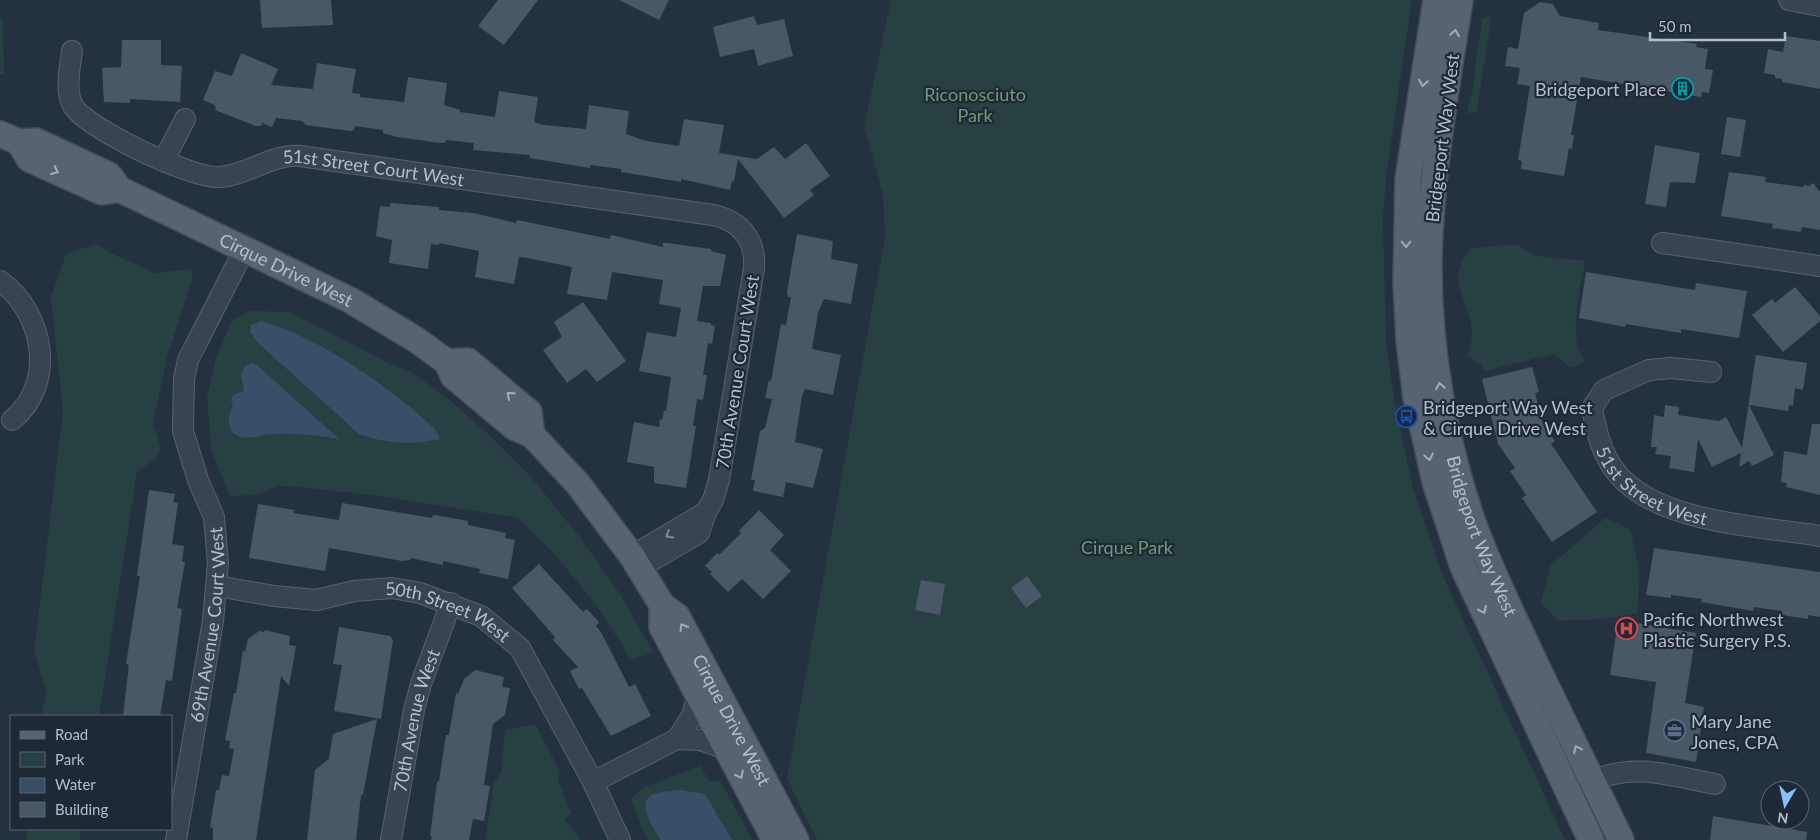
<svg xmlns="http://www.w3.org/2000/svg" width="1820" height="840" viewBox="0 0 1820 840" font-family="Lato,sans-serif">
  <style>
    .green { fill: #274041 }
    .water { fill: #384f68 }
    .building { fill: #485867 }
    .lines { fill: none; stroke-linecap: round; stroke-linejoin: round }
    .minor-casing { stroke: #57626e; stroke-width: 22 }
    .major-casing { stroke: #424d59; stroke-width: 28 }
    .minor { stroke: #394450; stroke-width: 20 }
    .major { stroke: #576370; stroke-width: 25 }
    .oneway { stroke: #a2adb9 }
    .oneway2 { stroke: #7d8894 }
    .labels { text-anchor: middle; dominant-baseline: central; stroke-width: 4.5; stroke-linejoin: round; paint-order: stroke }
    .poi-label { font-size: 18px; fill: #b5bfcb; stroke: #1e2935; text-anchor: start }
    .park-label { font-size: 18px; fill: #6c9c74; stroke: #1e2935 }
    .street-label { font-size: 18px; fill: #b5bfcb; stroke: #1e2935 }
  </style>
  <rect width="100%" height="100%" fill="#243240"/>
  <g class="green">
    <polygon points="891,0 1412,0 1386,176 1383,221 1386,343 1395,404 1413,488 1442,574 1565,840 817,840 787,779 885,237 883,194 864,127"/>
    <polygon points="1489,16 1491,20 1477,110 1475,113 1467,113 1476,73 1475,64 1483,18"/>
    <polygon points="0,18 3,19 4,75 0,74"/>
    <polygon points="96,244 109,252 155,273 193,269 192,279 167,358 153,423 161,450 154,460 137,472 99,716 42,716 46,691 34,651 63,413 51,297 66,254"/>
    <path d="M1517 244C1533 261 1563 258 1585 260 1581 288 1566 339 1586 362L1570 368 1554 354 1485 371 1482 366 1467 356C1469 349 1472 340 1472 333 1471 299 1442 282 1471 248Z"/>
    <polygon points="250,311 290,312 390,364 408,370 446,397 487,433 531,477 578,535 620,594 654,653 631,659 597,606 553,552 518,518 380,496 300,487 280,486 256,495 230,496 211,449 207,397 217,355 232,321"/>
    <polygon points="1605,518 1630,529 1640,575 1637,613 1604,619 1558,621 1541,603 1550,566"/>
    <polygon points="535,724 560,771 558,780 571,812 565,820 581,840 485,840 494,783 501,772 505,730"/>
    <polygon points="701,766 709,782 720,780 752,840 647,840 631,799 642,788"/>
    <polygon points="28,829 81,829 80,840 26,840"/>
  </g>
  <g class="water">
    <path d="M261 321C320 337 392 389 436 430L440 439C413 445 385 444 359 434L257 342 250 332 251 325Z"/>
    <path d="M252 363 257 365 339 439C317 435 295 433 273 434 261 434 249 441 238 436 227 432 227 415 233 406L231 401 233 395 244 391 241 374 245 366Z"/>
    <path d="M681 790 705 794 732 840H661C654 829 633 799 657 793 665 791 674 791 681 790Z"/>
  </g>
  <g class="building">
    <polygon points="260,0 331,0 333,25 262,28"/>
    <polygon points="498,0 538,0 504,45 478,26"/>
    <polygon points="619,0 669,0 659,20"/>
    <polygon points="1540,2 1553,4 1560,16 1599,23 1598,30 1697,44 1696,47 1708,49 1705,69 1713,70 1709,93 1702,92 1701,97 1581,77 1571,135 1574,135 1572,149 1569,148 1564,176 1521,169 1522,161 1518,160 1530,86 1517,84 1520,68 1505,66 1508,47 1518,49 1524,13"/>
    <polygon points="754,16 757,25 784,19 793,56 758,66 754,49 720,57 713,27"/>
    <polygon points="1786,36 1820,41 1820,89 1782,82 1782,79 1775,78 1775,75 1764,73 1768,49 1783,52"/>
    <polygon points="122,40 161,40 161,65 182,66 180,102 130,99 130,103 104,102 102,68 121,67"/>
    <polygon points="241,53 278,69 271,85 313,89 317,63 356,69 352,93 360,94 360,97 404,102 408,77 447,83 444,105 460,110 460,112 495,117 499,91 538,97 534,122 543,125 586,129 589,105 629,111 626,134 646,141 679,146 684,119 724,125 719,153 757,159 774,147 785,159 806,143 830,176 810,190 814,195 784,218 738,159 734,181 732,181 730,190 681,179 681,182 621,172 621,169 590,165 590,168 529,158 530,155 473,150 474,143 446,140 445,143 441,143 397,137 383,133 383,130 355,126 354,130 350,131 306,125 302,121 276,118 272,127 262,123 261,126 256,126 215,110 216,107 213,104 203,100 215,71 232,76"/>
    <polygon points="1727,117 1746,120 1740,157 1721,154"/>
    <polygon points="1655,145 1700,153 1695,183 1670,182 1666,207 1645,204"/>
    <polygon points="1729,172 1766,177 1765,182 1803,187 1804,185 1809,186 1813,183 1820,192 1820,230 1802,227 1801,232 1772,228 1773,224 1721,216"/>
    <polygon points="390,203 439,207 439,210 473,213 516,223 517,220 610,239 611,235 663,247 663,243 668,243 689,246 711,249 711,251 726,255 720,286 703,286 697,321 711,323 711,325 715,326 712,344 708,343 703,375 707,375 703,400 697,399 693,426 696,426 686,488 654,483 654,467 627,462 634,422 659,427 660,419 662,420 664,411 666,411 671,377 639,371 647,332 676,337 681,308 659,304 663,280 612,272 607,300 567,294 572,267 527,258 519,257 514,284 475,277 479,251 439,243 439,245 431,244 428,269 389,263 392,240 376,236 380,206 390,207"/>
    <polygon points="797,234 833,241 831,259 858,264 851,304 824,299 818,313 812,349 841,355 833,395 805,389 802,396 795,442 823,449 813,488 786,482 783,497 753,491 755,480 751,480 760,431 765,428 772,399 765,398 769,380 771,381 781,324 786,325 791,297 788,297 787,292"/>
    <polygon points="1586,272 1695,290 1696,283 1747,291 1739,338 1681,329 1681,333 1626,324 1625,327 1579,318"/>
    <polygon points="1795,287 1820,316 1820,321 1783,352 1752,315 1772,299 1775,303"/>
    <polygon points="583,302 626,361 597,382 586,369 567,383 543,350 562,337 554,322"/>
    <polygon points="1756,355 1807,363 1803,390 1795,388 1793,406 1789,405 1788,411 1749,405 1774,455 1752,466 1749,461 1739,467 1741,453 1712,467 1698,439 1694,472 1669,468 1671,456 1655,454 1657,447 1651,447 1654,415 1664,417 1665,405 1679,407 1678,415 1719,421 1726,417 1742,448"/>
    <polygon points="1532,367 1539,392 1535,393 1543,424 1555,441 1551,444 1597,512 1552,542 1522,498 1526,495 1510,471 1515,468 1498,444 1482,379"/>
    <polygon points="1812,424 1820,424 1820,495 1786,487 1787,483 1781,482 1784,451 1807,455"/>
    <polygon points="149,490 175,494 173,502 178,503 172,544 184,546 182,562 185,562 177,608 182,609 172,681 166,680 160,716 123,716 129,665 126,664 140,576 137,576"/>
    <polygon points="342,503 432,518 433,515 446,517 468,521 468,525 506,533 505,538 515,540 508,579 479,573 480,569 443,561 443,565 411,558 410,560 402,561 329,548 325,571 249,558 258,504 294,510 293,513 339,520"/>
    <polygon points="759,510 784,535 770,550 791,571 763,599 742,579 728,592 710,574 712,572 705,566 717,553 719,555 741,533 739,531"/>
    <polygon points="1654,548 1820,572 1820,617 1808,615 1808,619 1781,615 1782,611 1754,607 1753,611 1701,602 1702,599 1671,595 1671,598 1646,595"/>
    <polygon points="539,564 583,612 587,609 599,622 596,626 601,632 629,687 635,684 651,716 611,736 582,688 579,689 570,671 578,667 553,640 555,637 512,588"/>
    <polygon points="1027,576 1042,596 1026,608 1011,588"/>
    <polygon points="921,580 945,584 940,615 915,610"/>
    <polygon points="1618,620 1696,633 1685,703 1704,707 1696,762 1646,753 1656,682 1610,675"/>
    <polygon points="339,627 390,636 393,640 381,719 334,711 342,665 333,664"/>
    <polygon points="265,630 290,636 289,645 296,646 289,686 281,676 256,840 213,840 213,828 210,827 216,790 219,790 222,775 229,776 234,749 229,748 230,741 225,740 234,693 236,693 243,651 245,652 248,639 259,631 264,632"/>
    <polygon points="475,670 504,677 502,687 510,688 505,715 493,724 484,785 490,786 484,821 473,819 469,840 431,840 432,836 430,836 437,782 439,781 446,735 449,735 456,693 458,694 464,679"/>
    <polygon points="377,719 363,795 361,795 356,840 307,840 315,770 329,759 333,734"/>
    <polygon points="1713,816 1807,832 1806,840 1710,840"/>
  </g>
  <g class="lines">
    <defs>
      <g id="minor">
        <polyline points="1789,0 1820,6"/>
        <path id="s1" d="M72 51C70 68 65 87 72 104 82 127 194 180 220 177 248 175 271 154 300 156L713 215C740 221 756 239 754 268L719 480 713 500 706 512 699 533 639 568"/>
        <polyline points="164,160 185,119"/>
        <polyline points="1662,243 1820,266"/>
        <path d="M0 281C44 312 57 384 12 420"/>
        <path id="s2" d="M1711 372 1671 368 1649 370 1604 390 1592 408C1596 430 1601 453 1616 472 1656 523 1759 526 1820 536"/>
        <polyline points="632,556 706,512"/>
        <path id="s3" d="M217 586 274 596 317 600 354 591 392 588 420 593 481 616 520 648 593 782"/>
        <polyline points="677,739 692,716 698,693"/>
        <path d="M1592 781C1635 762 1671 776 1715 784"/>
        <path id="s4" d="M176 840 213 621 218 563 214 517 198 480 183 431 184 379 188 360 245 248"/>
        <path id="s5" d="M391 840 414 710 421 684 451 603"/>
        <polyline points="620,840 593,782 677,739 700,740 727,749"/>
      </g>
      <g id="major">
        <polyline points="1436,0 1408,179 1406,282 1409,341 1416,398 1435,482 1463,567 1591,840"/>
        <path id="s6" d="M1460 0C1447 86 1431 171 1429 259 1428 348 1445 444 1475 528 1493 576 1516 622 1538 669 1566 726 1593 783 1621 840"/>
        <path id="s7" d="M0 134 19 142 36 141 109 175 119 189 350 300 415 339 447 362 453 376 514 427 532 435 578 484 632 556 662 605 677 616 796 840"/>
        <polyline points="19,142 29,159 102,192 119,189"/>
        <polyline points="447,362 468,361 529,412 532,435"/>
        <polyline points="662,605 662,627 775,840"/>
      </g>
    </defs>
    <use href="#minor" class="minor-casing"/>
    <use href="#major" class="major-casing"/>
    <use href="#minor" class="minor"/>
    <use href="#major" class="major"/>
  </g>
  <defs><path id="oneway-chevron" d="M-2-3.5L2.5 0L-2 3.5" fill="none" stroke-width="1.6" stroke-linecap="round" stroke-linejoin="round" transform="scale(1.25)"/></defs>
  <g class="oneway">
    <use href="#oneway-chevron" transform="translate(1455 33) rotate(-81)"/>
    <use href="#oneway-chevron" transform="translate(1423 83) rotate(99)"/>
    <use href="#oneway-chevron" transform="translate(55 171) rotate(25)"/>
    <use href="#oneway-chevron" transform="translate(1406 244) rotate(90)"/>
    <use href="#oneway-chevron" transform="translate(1440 386) rotate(-100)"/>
    <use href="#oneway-chevron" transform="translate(510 395) rotate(-139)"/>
    <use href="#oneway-chevron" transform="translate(1429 457) rotate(78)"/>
    <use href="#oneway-chevron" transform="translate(1483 610) rotate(65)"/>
    <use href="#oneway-chevron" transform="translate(683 627) rotate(-120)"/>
    <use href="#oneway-chevron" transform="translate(1577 749) rotate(-116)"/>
    <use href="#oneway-chevron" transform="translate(740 775) rotate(63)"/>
  </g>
  <use class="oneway2" href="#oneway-chevron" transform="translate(669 535) rotate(150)"/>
  <defs>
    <symbol id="building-ring" viewBox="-11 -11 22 22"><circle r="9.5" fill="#1e2935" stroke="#0f9aa8" stroke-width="1.5"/><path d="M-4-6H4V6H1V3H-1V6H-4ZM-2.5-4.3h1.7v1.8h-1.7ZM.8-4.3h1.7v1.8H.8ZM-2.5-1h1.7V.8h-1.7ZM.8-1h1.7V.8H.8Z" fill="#0f9aa8"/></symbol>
    <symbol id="bus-ring" viewBox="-11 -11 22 22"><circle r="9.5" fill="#1e2935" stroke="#1a4fb4" stroke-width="1.5"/><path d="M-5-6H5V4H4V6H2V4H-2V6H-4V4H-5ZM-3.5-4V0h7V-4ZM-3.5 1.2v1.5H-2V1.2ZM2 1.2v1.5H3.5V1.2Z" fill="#1a4fb4"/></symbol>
    <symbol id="hospital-ring" viewBox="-11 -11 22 22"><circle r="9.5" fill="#1e2935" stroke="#e0444e" stroke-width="1.5"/><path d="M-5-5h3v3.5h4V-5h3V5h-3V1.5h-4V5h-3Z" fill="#e0444e"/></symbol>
    <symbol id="office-ring" viewBox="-11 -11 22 22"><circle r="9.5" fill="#1e2935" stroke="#5c6f8a" stroke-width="1.5"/><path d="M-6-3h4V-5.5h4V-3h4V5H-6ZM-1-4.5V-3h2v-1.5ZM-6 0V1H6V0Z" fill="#5c6f8a"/></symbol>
  </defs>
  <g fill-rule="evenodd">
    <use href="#building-ring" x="1670" y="76" width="25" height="25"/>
    <use href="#bus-ring" x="1394" y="404" width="25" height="25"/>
    <use href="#hospital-ring" x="1614" y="616" width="25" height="25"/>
    <use href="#office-ring" x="1662" y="718" width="25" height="25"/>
  </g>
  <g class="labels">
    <g class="poi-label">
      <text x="1666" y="89" text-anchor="end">Bridgeport Place</text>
      <text x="1423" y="407">Bridgeport Way West<tspan x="1423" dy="21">&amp; Cirque Drive West</tspan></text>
      <text x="1643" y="619">Pacific Northwest<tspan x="1643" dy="21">Plastic Surgery P.S.</tspan></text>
      <text x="1691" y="721">Mary Jane<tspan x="1691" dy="21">Jones, CPA</tspan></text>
    </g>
    <g class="park-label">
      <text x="975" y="94">Riconosciuto<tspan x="975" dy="21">Park</tspan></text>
      <text x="1127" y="547">Cirque Park</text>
    </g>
    <g class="street-label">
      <text transform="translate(1442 138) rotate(-83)">Bridgeport Way West</text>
      <text stroke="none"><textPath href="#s1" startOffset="379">51st Street Court West</textPath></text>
      <text stroke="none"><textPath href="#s7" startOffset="321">Cirque Drive West</textPath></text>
      <text transform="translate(737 372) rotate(-81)">70th Avenue Court West</text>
      <text stroke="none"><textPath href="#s2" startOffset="240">51st Street West</textPath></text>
      <text stroke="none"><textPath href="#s6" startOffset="545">Bridgeport Way West</textPath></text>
      <text stroke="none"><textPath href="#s3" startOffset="238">50th Street West</textPath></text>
      <text stroke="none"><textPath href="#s4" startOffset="218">69th Avenue Court West</textPath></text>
      <text stroke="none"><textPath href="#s7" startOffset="972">Cirque Drive West</textPath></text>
      <text stroke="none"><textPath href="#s5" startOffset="122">70th Avenue West</textPath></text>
    </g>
  </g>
  <rect x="10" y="715" width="162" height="115" fill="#1e2935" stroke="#5a6571"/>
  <rect x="20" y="731" width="25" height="8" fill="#576370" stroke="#5a6571"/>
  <text x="55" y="740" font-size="15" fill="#b5bfcb">Road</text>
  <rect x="20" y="752" width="25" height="15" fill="#274041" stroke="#5a6571"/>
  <text x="55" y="765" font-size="15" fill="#b5bfcb">Park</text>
  <rect x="20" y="778" width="25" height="15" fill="#384f68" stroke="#5a6571"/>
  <text x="55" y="790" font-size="15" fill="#b5bfcb">Water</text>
  <rect x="20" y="802" width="25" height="15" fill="#485867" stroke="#5a6571"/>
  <text x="55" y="815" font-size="15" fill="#b5bfcb">Building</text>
  <g transform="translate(1785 805) rotate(189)"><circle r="24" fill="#1e2935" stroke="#5a6571"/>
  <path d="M0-4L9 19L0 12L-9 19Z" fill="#8abdfb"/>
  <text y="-8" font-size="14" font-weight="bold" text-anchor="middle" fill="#b5bfcb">N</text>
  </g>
  <path d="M1650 32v8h135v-8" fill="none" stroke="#b5bfcb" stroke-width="2.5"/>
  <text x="1658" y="32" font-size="15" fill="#b5bfcb" stroke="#1e2935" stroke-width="4" paint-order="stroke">50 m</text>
</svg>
